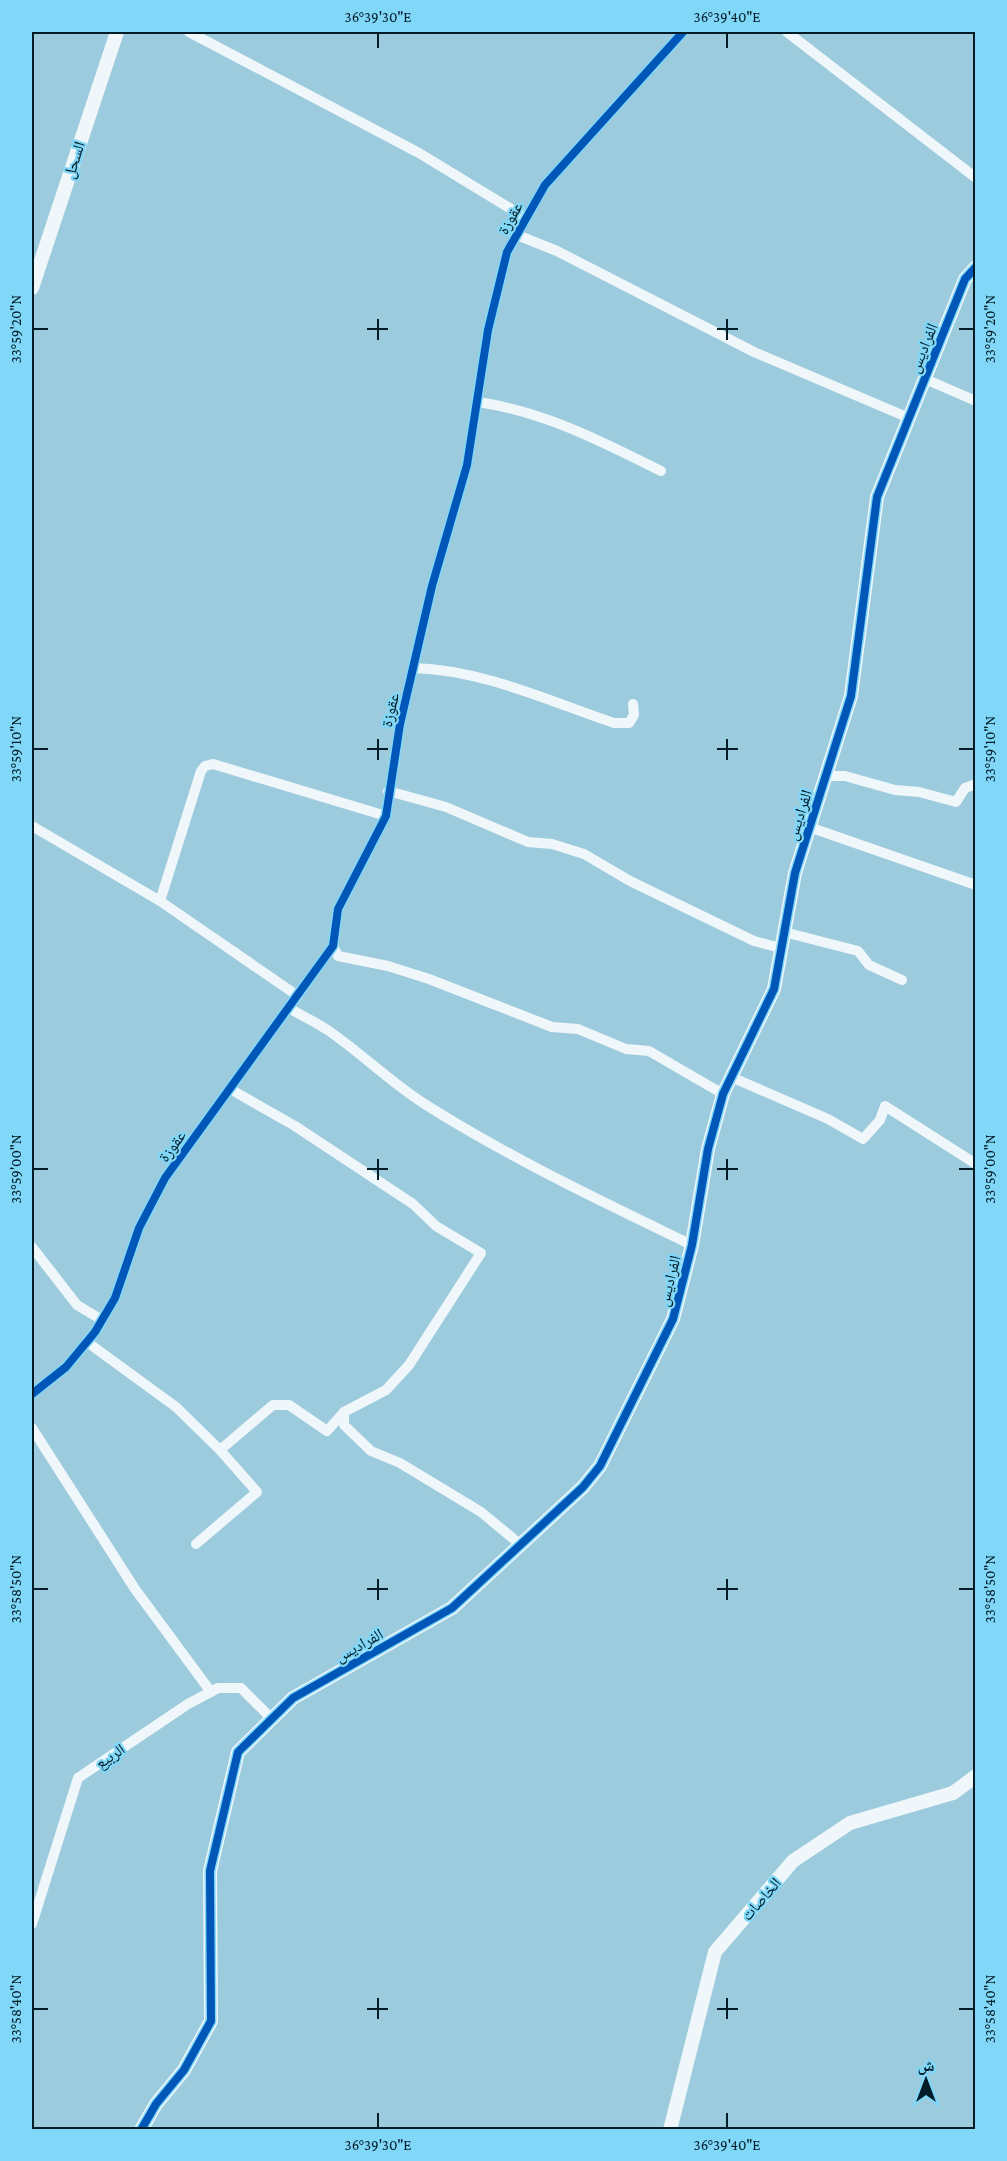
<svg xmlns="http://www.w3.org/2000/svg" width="1007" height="2161" viewBox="0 0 1007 2161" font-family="'Crimson Pro','Noto Naskh Arabic',serif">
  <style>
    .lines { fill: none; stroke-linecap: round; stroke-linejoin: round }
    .street { stroke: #f0f7fa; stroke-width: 10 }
    .secondary { stroke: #f0f7fa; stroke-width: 14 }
    .cycleway-casing { stroke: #81d7f8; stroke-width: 11 }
    .cycleway { stroke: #0057b8; stroke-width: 8 }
    .ticks { fill: none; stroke: #021d27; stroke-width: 2 }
    .labels { text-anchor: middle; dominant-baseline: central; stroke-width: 4.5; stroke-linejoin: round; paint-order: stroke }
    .street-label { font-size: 16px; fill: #021d27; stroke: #81d7f8 }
    .neatline { fill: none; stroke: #021d27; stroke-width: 2 }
    .ticks-label { font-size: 15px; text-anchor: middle; fill: #021d27 }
  </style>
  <rect width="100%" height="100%" fill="#9ccbdd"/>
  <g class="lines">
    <g class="street">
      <polyline points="189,32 419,153 526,218"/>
      <polyline points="787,32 976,178"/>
      <polyline points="517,235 557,251 754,352 909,418"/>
      <polyline points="925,379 976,401"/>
      <path d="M478 402C545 412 601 441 661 471"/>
      <path d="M414 668C483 670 549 701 614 723H629L634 715 633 704"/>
      <polyline points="826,776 845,776 895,790 919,792 956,802 965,788 976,784"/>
      <polyline points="388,791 446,807 528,842 552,844 584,854 630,881 754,941 781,948"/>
      <polyline points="32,826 160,901"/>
      <polyline points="809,827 976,885"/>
      <polyline points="784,932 858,951 869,965 902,980"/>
      <polyline points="333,946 338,956 388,966 429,979 552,1027 578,1029 626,1049 649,1051 723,1094"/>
      <polyline points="298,996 160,901 201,771 205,766 213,764 386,816"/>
      <path d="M289 1008C302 1016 316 1022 329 1031 361 1053 389 1081 423 1103 508 1157 601 1201 692 1245"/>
      <polyline points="731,1077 828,1119 863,1139 880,1120 885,1106 976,1164"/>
      <polyline points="32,1247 77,1305 102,1320"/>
      <polyline points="87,1342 176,1407 220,1450 273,1405 289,1405 327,1431 344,1412 386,1390 409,1365 481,1253 436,1226 413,1204 295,1126 230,1089"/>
      <polyline points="32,1394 66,1367 95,1332 115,1298 139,1228 165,1178 333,946 338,909 386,816 400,724 432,586 467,465 488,330 507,252 545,185 683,32"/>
      <polyline points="344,1412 344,1425 371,1451 400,1463 481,1512 521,1545"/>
      <polyline points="32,1428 135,1589 211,1692"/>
      <polyline points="196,1544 257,1492 220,1450"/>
      <polyline points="32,1924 78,1778 188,1704 218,1688 241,1688 270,1717"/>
    </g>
    <g class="secondary">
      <polyline points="32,288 117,32"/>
      <polyline points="141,2130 156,2104 184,2070 211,2021 210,1871 238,1752 293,1698 452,1608 583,1487 600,1466 673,1319 692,1245 708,1149 723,1094 774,989 795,873 851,696 877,497 965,279 976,267"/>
      <polyline points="670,2130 715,1952 793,1861 850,1823 953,1793 976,1776"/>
    </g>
    <defs>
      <g id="cycleway">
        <polyline points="32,1394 66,1367 95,1332 115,1298 139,1228 165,1178 333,946 338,909 386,816 400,724 432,586 467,465 488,330 507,252 545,185 683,32"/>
        <polyline points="141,2130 156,2104 184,2070 211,2021 210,1871 238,1752 293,1698 452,1608 583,1487 600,1466 673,1319 692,1245 708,1149 723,1094 774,989 795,873 851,696 877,497 965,279 976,267"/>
      </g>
    </defs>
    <use href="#cycleway" class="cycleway-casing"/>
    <use href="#cycleway" class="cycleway"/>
  </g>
  <path class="ticks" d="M378 33V48M727 33V48M378 319V340M727 319V340M33 329H48M367 329H388M717 329H738M959 329H974M378 739V760M727 739V760M33 749H48M367 749H388M717 749H738M959 749H974M378 1159V1180M727 1159V1180M33 1169H48M367 1169H388M717 1169H738M959 1169H974M378 1579V1600M727 1579V1600M33 1589H48M367 1589H388M717 1589H738M959 1589H974M378 1998V2019M727 1998V2019M33 2009H48M367 2009H388M717 2009H738M959 2009H974M378 2113V2128M727 2113V2128"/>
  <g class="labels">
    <g class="street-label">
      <text transform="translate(74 160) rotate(-72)">السحل</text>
      <text transform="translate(510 218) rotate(-61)">عقوزة</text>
      <text transform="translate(923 348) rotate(-68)">الفراديس</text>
      <text transform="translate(390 710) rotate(-77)">عقوزة</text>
      <text transform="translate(799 815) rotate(-72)">الفراديس</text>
      <text transform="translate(172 1146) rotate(-54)">عقوزة</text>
      <text transform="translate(669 1281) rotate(-76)">الفراديس</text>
      <text transform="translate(359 1645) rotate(-29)">الفراديس</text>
      <text transform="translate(110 1756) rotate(-34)">الربيع</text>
      <text transform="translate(761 1899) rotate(-49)">الخاصات</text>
    </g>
  </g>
  <rect width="1007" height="2161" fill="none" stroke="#81d7f8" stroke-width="66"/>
  <g transform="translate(926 2080)" stroke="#81d7f8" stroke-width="4.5" paint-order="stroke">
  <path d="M0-4.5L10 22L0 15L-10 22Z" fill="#021d27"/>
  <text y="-9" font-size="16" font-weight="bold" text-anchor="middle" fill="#021d27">ش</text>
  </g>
  <rect x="33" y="33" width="941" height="2095" class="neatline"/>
  <g class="ticks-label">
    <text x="378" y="22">36°39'30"E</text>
    <text x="727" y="22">36°39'40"E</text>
    <text transform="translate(16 329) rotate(-90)" y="5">33°59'20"N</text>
    <text transform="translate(990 329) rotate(-90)" y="5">33°59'20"N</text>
    <text transform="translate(16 749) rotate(-90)" y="5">33°59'10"N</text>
    <text transform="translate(990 749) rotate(-90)" y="5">33°59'10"N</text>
    <text transform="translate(16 1169) rotate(-90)" y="5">33°59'00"N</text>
    <text transform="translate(990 1169) rotate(-90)" y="5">33°59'00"N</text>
    <text transform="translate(16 1589) rotate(-90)" y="5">33°58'50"N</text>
    <text transform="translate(990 1589) rotate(-90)" y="5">33°58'50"N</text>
    <text transform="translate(16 2009) rotate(-90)" y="5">33°58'40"N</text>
    <text transform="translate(990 2009) rotate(-90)" y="5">33°58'40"N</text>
    <text x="378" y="2150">36°39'30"E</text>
    <text x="727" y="2150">36°39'40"E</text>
  </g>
</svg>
